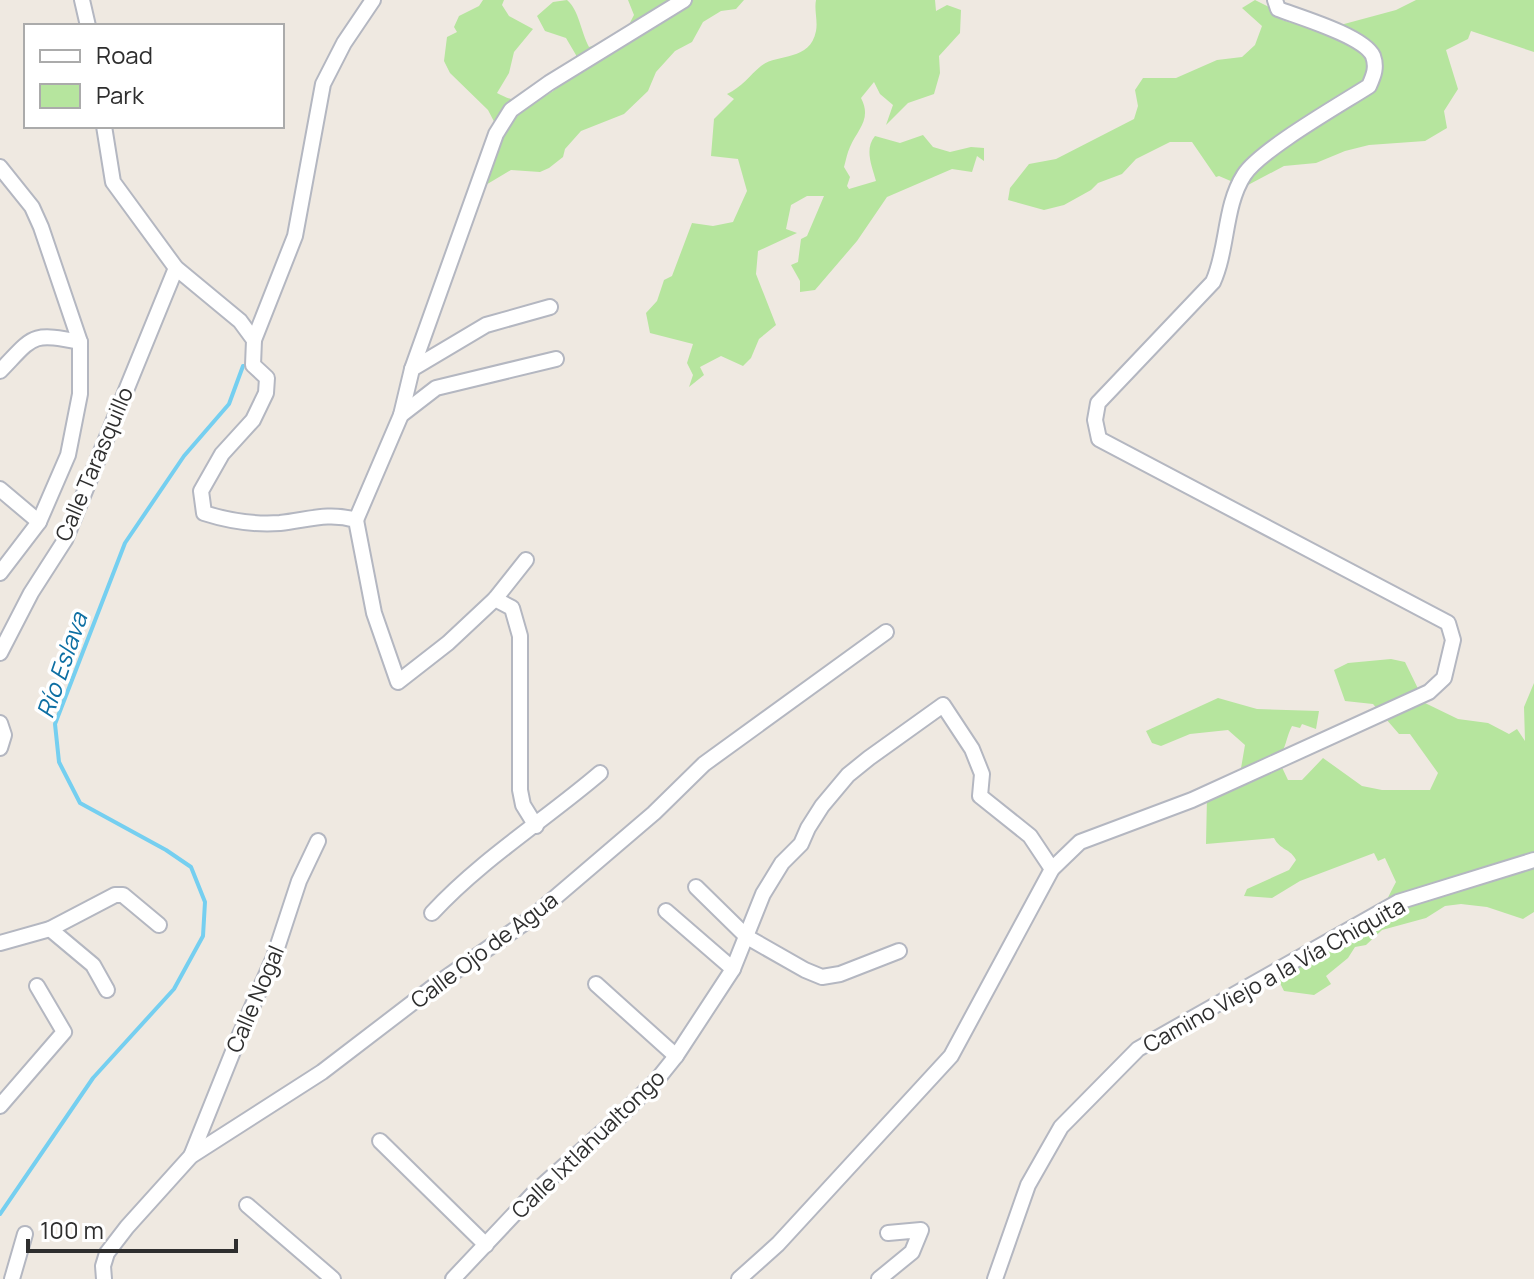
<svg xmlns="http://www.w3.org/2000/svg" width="1534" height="1279" viewBox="0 0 1534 1279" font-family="Manrope,sans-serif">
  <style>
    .green { fill: #b6e59e }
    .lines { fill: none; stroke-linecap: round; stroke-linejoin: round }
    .stream { stroke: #75cff0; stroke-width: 4 }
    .minor-casing { stroke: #b4b7c1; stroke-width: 18 }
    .minor { stroke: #fff; stroke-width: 14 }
    .labels { text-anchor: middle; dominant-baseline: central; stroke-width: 7; stroke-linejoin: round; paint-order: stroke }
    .street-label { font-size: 22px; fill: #2e2e2e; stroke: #fff }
    .water-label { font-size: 24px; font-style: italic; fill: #0d6fa3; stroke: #fff }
  </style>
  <rect width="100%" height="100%" fill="#efe9e1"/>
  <g class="green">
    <path d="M483 0H504L502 5 509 16 533 29 514 52 509 73 497 93C534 113 549 95 577 71L576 55 566 38 545 31 537 16 553 2 567 0C579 10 581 32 589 47L623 36 634 15 628 0H744L736 9 721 11 703 22 692 42 675 51 656 72 648 91 624 114 581 131 565 149 563 157 549 168 540 172 511 170 484 186 500 133 488 110 450 73 444 61 447 37 457 32 454 27 459 16 479 6Z"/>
    <path d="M816 0H935L936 11 947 5 961 10 960 33 939 56 940 73 934 94 908 103 886 125 893 105 880 94 874 82 861 98C872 119 858 129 850 147 847 153 846 160 844 167L850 177 847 186 849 189 876 181C872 166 864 149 875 136L900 143 923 135 933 147 950 152 971 147 984 148V161L977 156 972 172 952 169 887 197 857 241 815 290 800 292V281L791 265 798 262 801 239 807 236 824 196H807L791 205 786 229 797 233 758 251 756 274 776 325 759 339 751 358 743 366 721 356 700 367 704 375 689 387 693 375 687 363 693 344 650 333 646 313 657 301 664 280 672 276 692 223 713 226 733 222 747 191 738 159 711 156 714 119 734 99 727 94C742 87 749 76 761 66 777 53 810 62 816 31 818 21 814 10 816 0Z"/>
    <polygon points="1255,0 1269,7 1282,20 1313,29 1333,27 1396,10 1416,0 1534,0 1534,52 1471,31 1468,39 1446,50 1458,89 1444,111 1447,128 1425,141 1369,145 1345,151 1316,163 1284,166 1248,185 1240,185 1219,176 1216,177 1192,142 1170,142 1136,159 1122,174 1098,183 1091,190 1064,205 1044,210 1008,200 1010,188 1029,164 1056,159 1134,119 1138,106 1135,90 1143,78 1176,78 1217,60 1242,57 1255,45 1262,26 1242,8"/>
    <path d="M1391 659 1405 662 1425 703 1458 719 1488 723 1509 734 1517 729 1525 741 1524 707 1534 683V912L1523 919 1487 907 1461 904 1445 906 1426 918 1382 930 1366 945 1355 947 1348 958 1326 976 1331 984 1314 995 1284 991 1279 981 1282 971C1301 968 1299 961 1313 952 1324 945 1338 945 1350 940 1379 927 1381 909 1396 882L1385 858 1378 861 1374 853 1300 881 1272 898 1244 896 1247 889 1289 870 1296 860C1291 849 1280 850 1274 838L1206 844 1207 796 1240 774 1245 745 1228 730 1190 734 1161 746 1152 743 1146 731 1218 698 1257 709 1319 711 1316 729 1302 724 1300 728 1292 726C1286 737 1286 749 1278 759L1288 780H1302L1323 758 1362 786 1382 790H1430L1438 773 1410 734H1399L1373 704 1345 701 1334 670 1348 663Z"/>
  </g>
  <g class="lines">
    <polyline class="stream" points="0,1214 93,1078 174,989 203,936 205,902 191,867 166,850 80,803 59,762 55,724 125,543 184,456 229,404 243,366"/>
    <defs>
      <g id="minor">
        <polyline points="82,0 88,26"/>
        <path d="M104 126 113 182 176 268 240 321 254 340 253 365 267 378 266 393 253 420 222 454 201 491 204 513C229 521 253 525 280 523 308 520 328 512 356 520L374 613 398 682 448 643 495 599 526 560"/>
        <polyline points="0,167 32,207 41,227 80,342 80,394 68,455 39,522 0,573"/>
        <polyline points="254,340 295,236 323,84 344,43 373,0"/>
        <polyline points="412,369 496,134 511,110 549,83 684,0"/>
        <path d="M0 371C34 336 30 332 80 342"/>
        <polyline points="401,415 412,369 486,325 550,307"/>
        <polyline points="0,489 39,522"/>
        <polyline points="356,520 401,415 436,388 556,359"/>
        <polyline points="495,599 512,608 520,636 520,790 523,805 536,826"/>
        <polyline points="0,653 31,593 65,540 176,268"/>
        <polyline points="0,723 4,735 0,748"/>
        <polyline points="696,887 747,937 805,970 822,977 840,974 899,951"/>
        <polyline points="666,911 733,969"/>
        <path d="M432 913C482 859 545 820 600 773"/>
        <polyline points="50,929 93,965 107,990"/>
        <polyline points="0,943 50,929 115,895 123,895 159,925"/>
        <polyline points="596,984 676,1056"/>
        <polyline points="0,1106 64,1032 37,986"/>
        <polyline points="380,1141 486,1245"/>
        <polyline points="191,1156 238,1039 274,957 299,881 318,841"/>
        <polyline points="247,1205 333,1279"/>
        <polyline points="12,1279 25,1234"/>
        <polyline points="104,1279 103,1266 107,1253 127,1227 191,1156 322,1072 437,984 530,919 654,813 704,764 886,632"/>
        <polyline points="453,1279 535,1192 617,1119 656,1081 676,1056 733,969 763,894 782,863 801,844 808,828 822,806 848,775 869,758 943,705 972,749 982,774 980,796 1030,836 1052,869"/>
        <path d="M739 1279 778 1244 951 1056 1052 869 1080 842 1192 800 1429 692 1444 678 1453 640 1448 623 1099 439 1095 420 1098 403 1213 282C1228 249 1224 206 1244 175 1260 150 1341 104 1369 86 1374 75 1377 67 1373 56 1364 36 1299 17 1278 9L1275 0"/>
        <polyline points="879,1279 912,1252 921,1230 888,1233"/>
        <polyline points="995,1279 1028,1185 1061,1127 1138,1049 1398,902 1534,860"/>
      </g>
    </defs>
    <use href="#minor" class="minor-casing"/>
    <use href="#minor" class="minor"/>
  </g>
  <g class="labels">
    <g class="street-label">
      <text transform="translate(94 464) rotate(-67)">Calle Tarasquillo</text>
      <text transform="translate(484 950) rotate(-37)">Calle Ojo de Agua</text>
      <text transform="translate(1274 975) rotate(-29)">Camino Viejo a la Vía Chiquita</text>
      <text transform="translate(255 999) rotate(-67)">Calle Nogal</text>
      <text transform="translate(588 1144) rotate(-44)">Calle Ixtlahualtongo</text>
    </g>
    <g class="water-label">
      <text transform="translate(61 665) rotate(-71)">Río Eslava</text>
    </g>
  </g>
  <rect x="24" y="24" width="260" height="104" fill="#ffffff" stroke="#ababab" stroke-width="2"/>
  <rect x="40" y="50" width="40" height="12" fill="#ffffff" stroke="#ababab" stroke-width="2"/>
  <text x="96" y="64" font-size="24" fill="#2e2e2e">Road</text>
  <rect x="40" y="84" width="40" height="24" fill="#b6e59e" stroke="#ababab" stroke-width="2"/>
  <text x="96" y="104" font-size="24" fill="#2e2e2e">Park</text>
  <path d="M28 1239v12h208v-12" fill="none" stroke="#2e2e2e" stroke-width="4"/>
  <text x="40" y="1239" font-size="24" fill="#2e2e2e" stroke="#ffffff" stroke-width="6" paint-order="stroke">100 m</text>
</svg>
